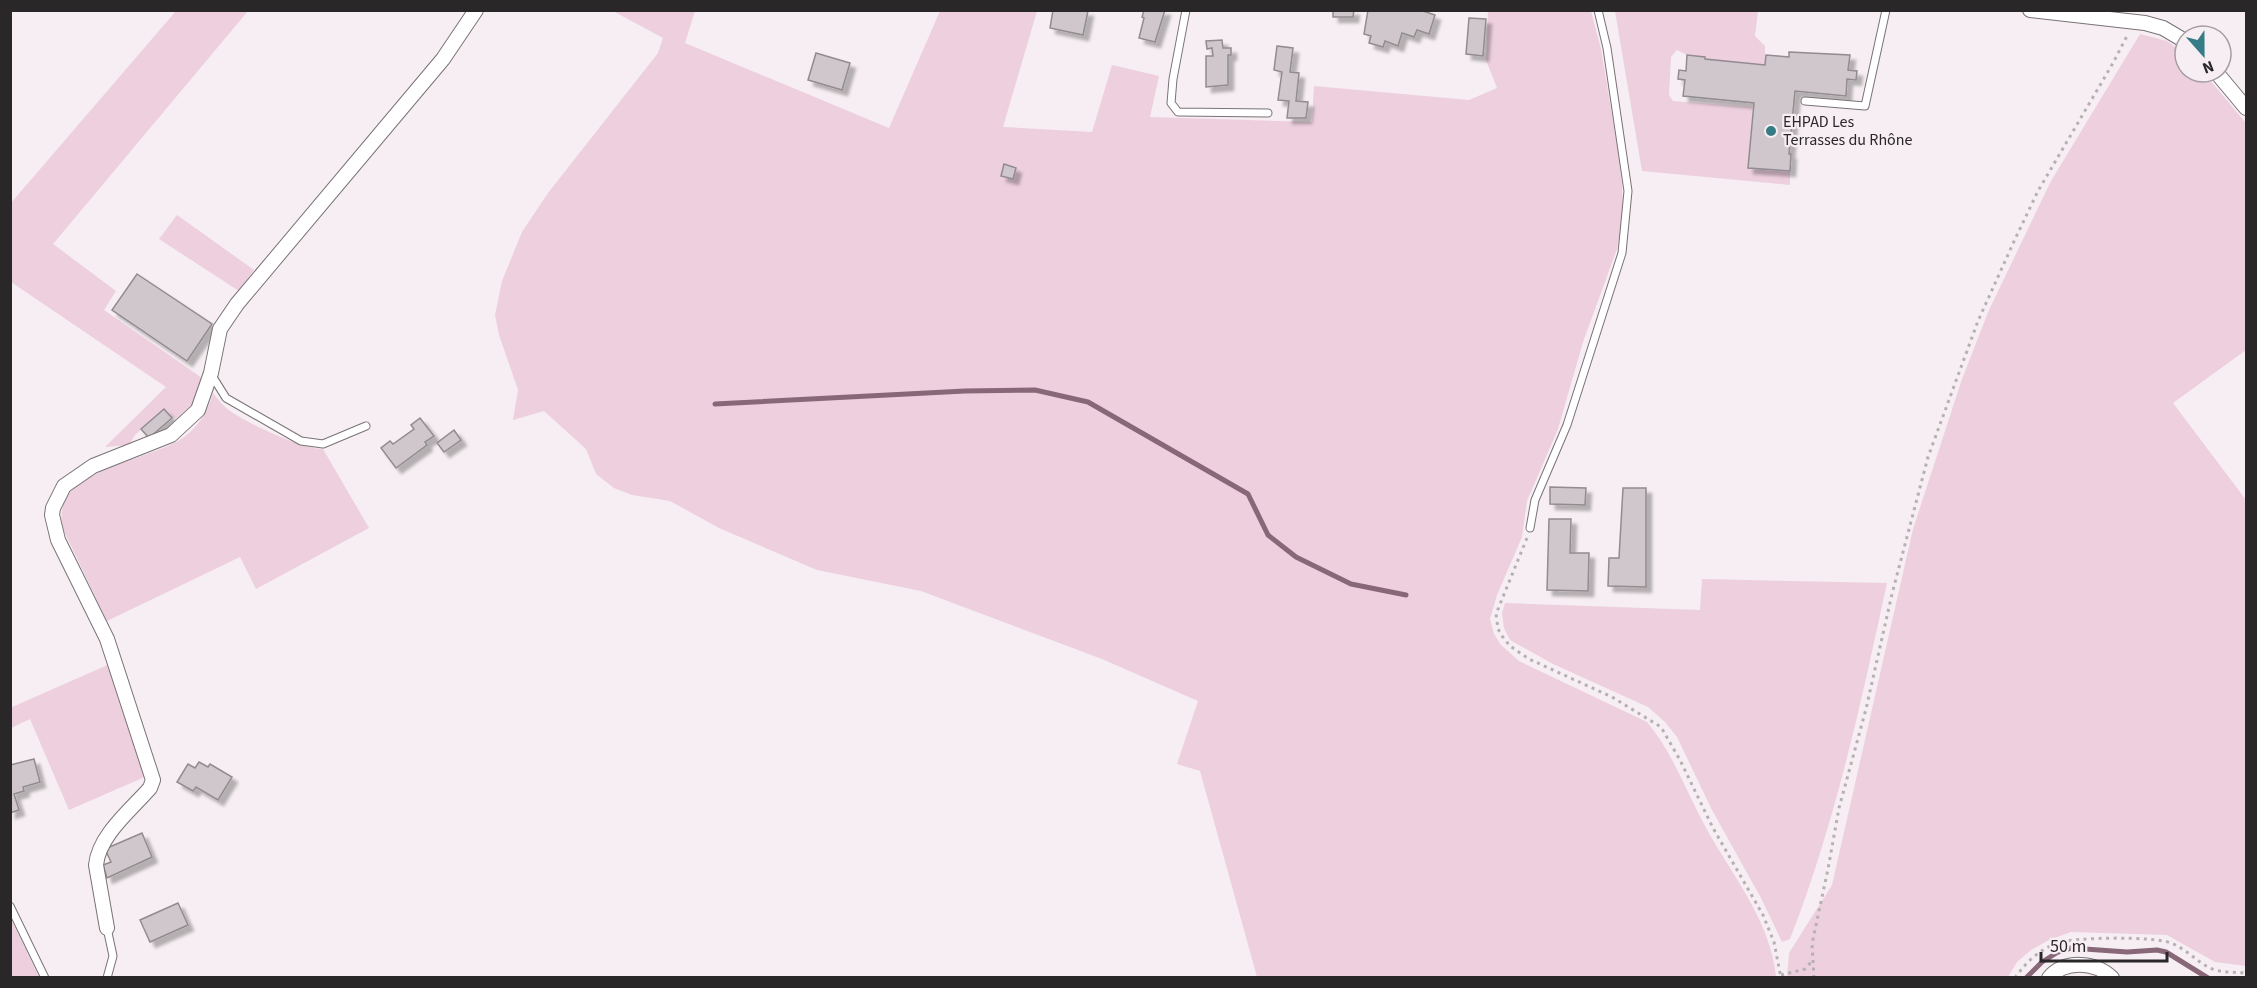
<svg xmlns="http://www.w3.org/2000/svg" width="2257" height="988" viewBox="0 0 2257 988" font-family="'Source Sans 3',sans-serif">
  <style>
    .green { fill: #edcfde }
    .lines { fill: none; stroke-linecap: round; stroke-linejoin: round }
    .stream { stroke: #886878; stroke-width: 5 }
    .building { fill: #cfc7cb; stroke: #928b8f; stroke-width: 1.5; filter: url(#shadow) }
    .lane-casing { stroke: #797276; stroke-width: 9 }
    .street-casing { stroke: #797276; stroke-width: 16 }
    .path { stroke: #b7b0b3; stroke-width: 3; stroke-dasharray: 3 4.5; stroke-linecap: butt }
    .lane { stroke: #fff; stroke-width: 7 }
    .street { stroke: #fff; stroke-width: 14 }
    .poi-dot { fill: #357c86; stroke: #f6eef2; stroke-width: 2 }
    .labels { text-anchor: middle; dominant-baseline: central; stroke-width: 4.5; stroke-linejoin: round; paint-order: stroke }
    .poi-label { font-size: 16px; fill: #2a2728; stroke: #f6eef2; text-anchor: start }
  </style>
  <defs>
    <filter id="shadow"><feDropShadow dx="5.5" dy="5.5" stdDeviation="1.5" flood-color="#0004"/></filter>
  </defs>
  <rect width="100%" height="100%" fill="#f6eef2"/>
  <g class="green">
    <polygon points="176,11 248,11 53,244 116,291 104,310 202,378 193,405 178,419 160,413 135,435 129,445 105,447 166,387 11,282 11,203"/>
    <path d="M613 11H695L685 43 889 128 940 11H1037L1003 127 1092 132 1112 65 1159 76 1150 117 1312 122 1314 86 1469 100 1497 88 1486 60 1488 11H1591L1601 49 1618 151 1622 185 1623 217 1617 249 1583 342 1558 429 1527 501 1522 537 1497 595 1490 619 1494 634 1501 645 1519 661 1647 722C1673 753 1686 791 1705 826 1731 874 1771 921 1776 977H1257L1200 771 1177 764 1198 701 1102 659 921 591 817 570 719 528 670 501 632 495 614 488 596 474 586 449 544 411 513 420 518 390 499 335 495 315 502 281 522 232 548 193 658 53 663 38Z"/>
    <polygon points="1615,11 1758,11 1755,36 1765,46 1765,65 1705,59 1705,57 1687,55 1677,50 1671,57 1669,95 1673,101 1753,107 1748,167 1790,171 1790,185 1642,171"/>
    <polygon points="2140,34 2167,41 2185,54 2185,72 2203,72 2246,123 2246,350 2173,403 2246,500 2246,966 2215,962 2167,935 2071,932 2049,940 2031,950 2017,962 2008,977 1787,977 1789,953 1832,885 1913,529 1962,379 1989,310 2051,181"/>
    <polygon points="177,215 254,270 239,291 159,239"/>
    <path d="M213 393C219 401 225 408 233 413 251 425 303 449 323 449L369 528 256 589 240 557 107 621 62 527C61 518 61 509 65 500 79 470 150 457 178 441 196 431 208 412 213 393Z"/>
    <path d="M1702 579 1887 583C1861 703 1835 824 1790 939L1782 942 1761 898 1712 810 1677 737 1665 722 1648 707 1553 664 1510 640 1504 628 1502 613 1505 603 1700 610Z"/>
    <polygon points="112,663 147,776 69,810 30,719 11,728 10,708"/>
    <polygon points="10,919 11,919 39,977 11,977"/>
  </g>
  <g class="lines">
    <g class="stream">
      <polyline points="715,404 965,391 1035,390 1088,402 1248,494 1268,535 1296,557 1351,584 1406,595"/>
      <polyline points="2026,978 2042,962 2058,952 2071,948 2127,952 2157,950 2166,952 2208,978"/>
    </g>
  </g>
  <g class="building">
    <polygon points="1053,10 1088,11 1083,35 1050,28"/>
    <polygon points="1144,10 1165,10 1155,42 1139,38 1144,18 1142,17"/>
    <polygon points="1333,10 1354,10 1353,17 1333,17"/>
    <polygon points="1368,10 1420,10 1435,15 1429,34 1417,30 1414,37 1402,33 1398,46 1385,41 1383,47 1369,43 1371,36 1364,34"/>
    <polygon points="1469,18 1486,19 1483,56 1466,54"/>
    <polygon points="1222,40 1223,48 1231,48 1231,55 1228,55 1228,85 1206,87 1206,56 1213,56 1212,48 1207,49 1206,41"/>
    <polygon points="1277,46 1293,48 1290,72 1299,73 1296,101 1308,102 1306,118 1287,118 1289,101 1278,100 1282,72 1274,70"/>
    <polygon points="1789,52 1850,55 1848,70 1857,71 1856,80 1847,79 1846,96 1795,91 1789,154 1791,154 1790,171 1748,168 1754,103 1683,96 1685,80 1678,79 1679,70 1686,71 1687,55 1705,57 1705,59 1765,65 1766,55 1789,57"/>
    <polygon points="816,53 850,63 842,90 808,80"/>
    <polygon points="1004,164 1016,168 1013,179 1001,176"/>
    <polygon points="137,274 212,324 187,361 112,310"/>
    <polygon points="164,409 172,418 149,438 141,429"/>
    <polygon points="420,418 434,436 425,442 427,445 396,468 381,448 390,441 393,444 414,429 411,425"/>
    <polygon points="454,430 461,440 444,452 437,443"/>
    <polygon points="1550,487 1586,488 1585,505 1550,504"/>
    <polygon points="1623,488 1646,488 1646,587 1608,586 1609,558 1619,558"/>
    <polygon points="1549,519 1571,519 1570,553 1589,553 1588,591 1547,590"/>
    <polygon points="34,759 40,782 23,787 24,791 14,794 19,810 10,813 10,765"/>
    <polygon points="199,762 208,767 210,764 232,777 218,800 196,787 193,791 177,782 188,764 195,768"/>
    <polygon points="142,833 152,857 107,878 103,865 111,862 105,849"/>
    <polygon points="178,903 188,925 150,942 140,920"/>
  </g>
  <g class="lines">
    <defs>
      <g id="lane">
        <polyline points="1186,10 1173,79 1171,103 1178,112 1268,113"/>
        <polyline points="1805,101 1865,106 1886,10"/>
        <polyline points="211,374 226,398 301,441 323,444 366,426"/>
        <polyline points="1530,528 1535,500 1567,425 1622,253 1628,191 1607,48 1598,10"/>
        <polyline points="10,906 45,978"/>
        <polyline points="107,978 113,956 107,928"/>
      </g>
      <g id="street">
        <polyline points="2030,10 2145,23 2163,28 2185,41"/>
        <polyline points="2216,72 2246,108"/>
        <path d="M107 928 96 865C99 835 131 810 150 788L153 780 107 639 58 540 52 515 53 508 64 486 93 466 171 435 198 410 211 373 220 329 237 304 443 59 476 10"/>
        <path d="M2049 978C2064 960 2095 961 2112 978"/>
      </g>
    </defs>
    <use href="#lane" class="lane-casing"/>
    <use href="#street" class="street-casing"/>
    <g class="path">
      <polyline points="1527,538 1496,614 1498,629 1502,636 1510,646 1529,659 1612,697 1661,727 1680,760 1713,828 1763,915 1774,942 1781,978"/>
      <polyline points="1781,975 1805,969 1813,960"/>
      <polyline points="1814,978 1812,944 1828,869 1839,808 1866,709 1892,594 1928,457 1978,321 2016,237 2038,191 2113,63 2128,34"/>
      <path d="M2015 978C2026 962 2039 950 2057 943 2076 937 2153 936 2171 943 2186 949 2196 961 2210 968 2221 973 2234 972 2246 973"/>
    </g>
    <use href="#lane" class="lane"/>
    <use href="#street" class="street"/>
  </g>
  <circle class="poi-dot" cx="1771" cy="131" r="6"/>
  <g class="labels">
    <g class="poi-label">
      <text x="1783" y="122">EHPAD Les<tspan x="1783" dy="18">Terrasses du Rhône</tspan></text>
    </g>
  </g>
  <rect width="2257" height="988" fill="none" stroke="#2a2728" stroke-width="24"/>
  <g transform="translate(2203 54) rotate(159)"><circle r="28" fill="#f6eef2" stroke="#a49ea1" stroke-width="1.5"/>
  <path d="M0-4.5L10 22L0 15L-10 22Z" fill="#357c86"/>
  <text y="-9" font-size="16" font-weight="bold" text-anchor="middle" fill="#2a2728">N</text>
  </g>
  <path d="M2041 952v9h126v-9" fill="none" stroke="#2a2728" stroke-width="3"/>
  <text x="2050" y="952" font-size="18" fill="#2a2728" stroke="#f6eef2" stroke-width="4.5" paint-order="stroke">50 m</text>
</svg>
